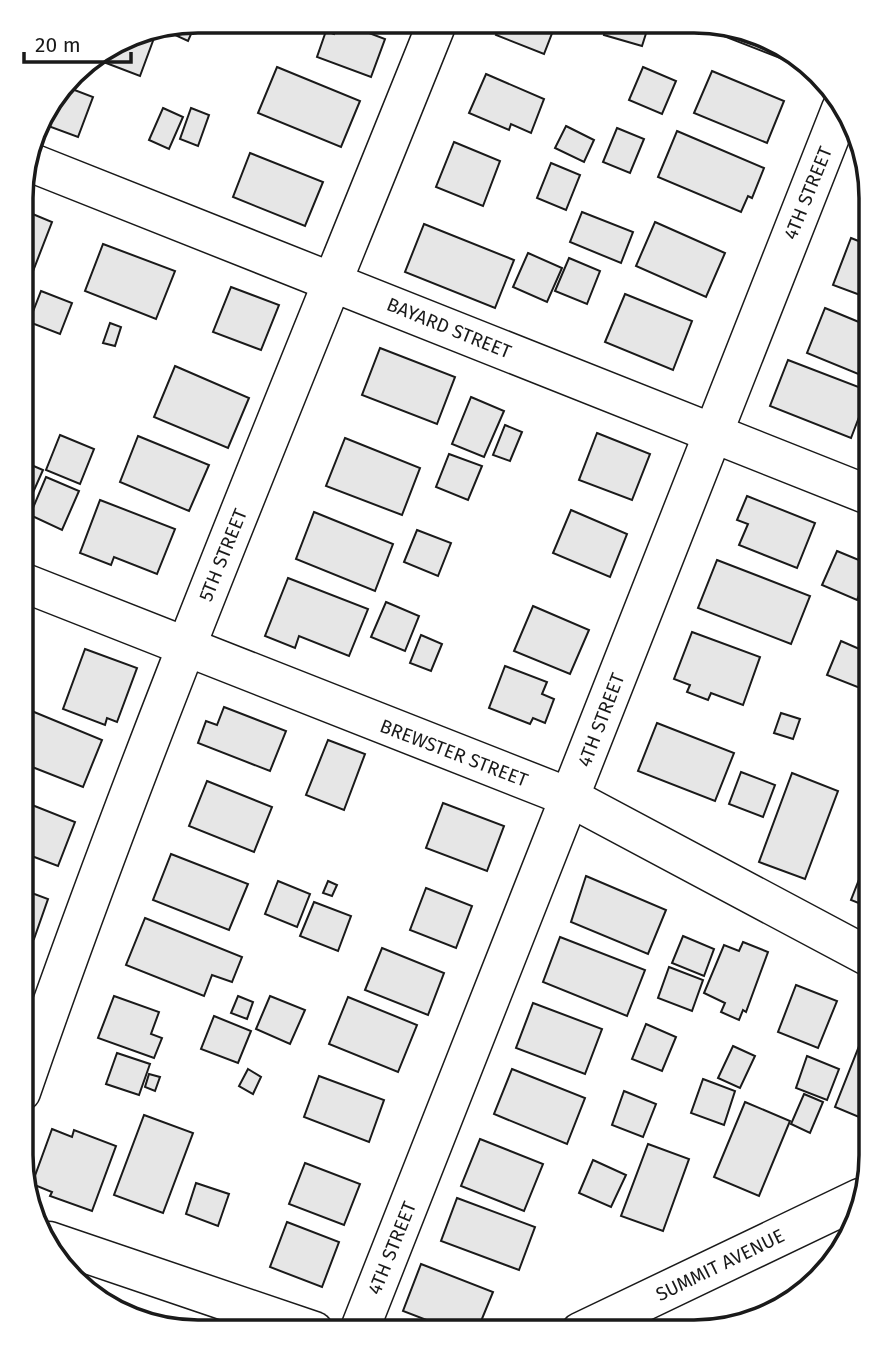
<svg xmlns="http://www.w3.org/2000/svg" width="892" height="1353" viewBox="0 0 892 1353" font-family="'Fira Sans',sans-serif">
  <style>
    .building { fill: #e6e6e6; stroke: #1a1a1a; stroke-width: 2 }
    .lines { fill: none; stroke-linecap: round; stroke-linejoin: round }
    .minor-casing { stroke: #1a1a1a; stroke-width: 41 }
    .minor { stroke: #fff; stroke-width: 38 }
    .labels { text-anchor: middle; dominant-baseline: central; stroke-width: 5; stroke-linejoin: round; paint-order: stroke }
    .street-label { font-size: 19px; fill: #1a1a1a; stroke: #fff }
    .rim { fill: none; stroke: #1a1a1a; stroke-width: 3.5 }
  </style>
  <rect width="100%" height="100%" fill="#fff"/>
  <g class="building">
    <polygon points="189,22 195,25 188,41 164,30 165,26"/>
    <polygon points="340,22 385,39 371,77 317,57 326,31 334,34"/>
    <polygon points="501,23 556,23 544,54 496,35"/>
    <polygon points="607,24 649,24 642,46 604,35"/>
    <polygon points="710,24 728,24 801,57 798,65 708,30"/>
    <polygon points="153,29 157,30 140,76 93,58 141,31"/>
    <polygon points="277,67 360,101 341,147 258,113"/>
    <polygon points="643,67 676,81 662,114 629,100"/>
    <polygon points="712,71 784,101 767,143 694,113"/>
    <polygon points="486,74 544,99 531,133 511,124 509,130 469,113"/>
    <polygon points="64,86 93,97 78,137 40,123 45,110"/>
    <polygon points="163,108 183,117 169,149 149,140"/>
    <polygon points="191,108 209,115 198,146 180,139"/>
    <polygon points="566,126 594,140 584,162 555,148"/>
    <polygon points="617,128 644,139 630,173 603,162"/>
    <polygon points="677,131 764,168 752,198 748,196 741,212 658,177"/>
    <polygon points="454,142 500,161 483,206 436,187"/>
    <polygon points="250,153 323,182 305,226 233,197"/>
    <polygon points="551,163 580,175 566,210 537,198"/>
    <polygon points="23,210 52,222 30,279 22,276"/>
    <polygon points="582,212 633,232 621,263 570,242"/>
    <polygon points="655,222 725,253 706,297 636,266"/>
    <polygon points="424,224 514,260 495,308 405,272"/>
    <polygon points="851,238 871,246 871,299 833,285"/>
    <polygon points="103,244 175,271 156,319 85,291"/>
    <polygon points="528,253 562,268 547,302 513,287"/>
    <polygon points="569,258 600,271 587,304 555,291"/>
    <polygon points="231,287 279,305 261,350 213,332"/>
    <polygon points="41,291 72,303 60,334 29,322"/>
    <polygon points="625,294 692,321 673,370 605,342"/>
    <polygon points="825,308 871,327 871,370 868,378 807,353"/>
    <polygon points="110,323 121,327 115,346 103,343"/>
    <polygon points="380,348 455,377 437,424 362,395"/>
    <polygon points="788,360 869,391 851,438 770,406"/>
    <polygon points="175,366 249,398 228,448 154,417"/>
    <polygon points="471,397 504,411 484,457 452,444"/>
    <polygon points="505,425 522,432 510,461 493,455"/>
    <polygon points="597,433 650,454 632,500 579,480"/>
    <polygon points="60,435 94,449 80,484 46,470"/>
    <polygon points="138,436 209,465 189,511 120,482"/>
    <polygon points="345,438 420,468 402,515 326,486"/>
    <polygon points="449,454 482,466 468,500 436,487"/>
    <polygon points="22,461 43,470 27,506 22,503"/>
    <polygon points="46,477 79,491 62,530 30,515"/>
    <polygon points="747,496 815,523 797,568 739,545 748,524 737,520"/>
    <polygon points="100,500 175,529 157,574 114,557 111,565 80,553"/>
    <polygon points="571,510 627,534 610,577 553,553"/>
    <polygon points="314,512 393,544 375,591 296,559"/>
    <polygon points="417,530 451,543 438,576 404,562"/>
    <polygon points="837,551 871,565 857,600 822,585"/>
    <polygon points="717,560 810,596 791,644 698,608"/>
    <polygon points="288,578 368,609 349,656 299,636 295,648 265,636"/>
    <polygon points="386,602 419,616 405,651 371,637"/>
    <polygon points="533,606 589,630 570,674 514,651"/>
    <polygon points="692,632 760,657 743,705 711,693 708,700 687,692 690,685 674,679"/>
    <polygon points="421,635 442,644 431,671 410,663"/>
    <polygon points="841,641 871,654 860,688 827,675"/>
    <polygon points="85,649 137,668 117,722 107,718 105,725 63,709"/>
    <polygon points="505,666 547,682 542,694 554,699 545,723 533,718 530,724 489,708"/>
    <polygon points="22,707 102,740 83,787 22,763"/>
    <polygon points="224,707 286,731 270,771 198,743 206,721 217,725"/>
    <polygon points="781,713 800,719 793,739 774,733"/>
    <polygon points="657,723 734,753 715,801 638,771"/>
    <polygon points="328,740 365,754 344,810 306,795"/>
    <polygon points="741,772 775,785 763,817 729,804"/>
    <polygon points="792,773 838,791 805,879 759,862"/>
    <polygon points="207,781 272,807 254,852 189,826"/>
    <polygon points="22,801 75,822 58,866 21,852"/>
    <polygon points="443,803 504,826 487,871 426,848"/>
    <polygon points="871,849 871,908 851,900"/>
    <polygon points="171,854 248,884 229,930 153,900"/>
    <polygon points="586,876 666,910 648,954 571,922"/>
    <polygon points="278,881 310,894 297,927 265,914"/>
    <polygon points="328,881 337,885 332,896 323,893"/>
    <polygon points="426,888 472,906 456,948 410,930"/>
    <polygon points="21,889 48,899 34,939 21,934"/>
    <polygon points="314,902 351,916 338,951 300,936"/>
    <polygon points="145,918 242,957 232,982 212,975 204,996 126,965"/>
    <polygon points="683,936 714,949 704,976 672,963"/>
    <polygon points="560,937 645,970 627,1016 543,982"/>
    <polygon points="743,942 768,952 746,1012 743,1010 739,1020 721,1012 725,1003 704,993 724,945 739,951"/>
    <polygon points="382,948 444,973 428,1015 365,990"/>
    <polygon points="669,967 703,980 692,1011 658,998"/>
    <polygon points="796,985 837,1001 818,1048 778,1032"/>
    <polygon points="114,996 159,1012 151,1034 162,1038 154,1058 98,1038"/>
    <polygon points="238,996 253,1002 247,1019 231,1013"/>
    <polygon points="270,996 305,1010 290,1044 256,1029"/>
    <polygon points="348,997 417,1025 398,1072 329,1044"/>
    <polygon points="533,1003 602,1029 585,1074 516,1048"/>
    <polygon points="214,1016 251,1031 238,1063 201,1049"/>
    <polygon points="646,1024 676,1037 662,1071 632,1059"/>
    <polygon points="867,1026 871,1028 871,1122 835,1107"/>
    <polygon points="733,1046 755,1056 740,1088 718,1078"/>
    <polygon points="117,1053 150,1064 139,1095 106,1084"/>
    <polygon points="807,1056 839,1069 827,1100 796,1088"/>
    <polygon points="248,1069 261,1077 253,1094 239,1086"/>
    <polygon points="512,1069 585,1098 567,1144 494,1114"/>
    <polygon points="149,1074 160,1077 155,1091 145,1087"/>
    <polygon points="319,1076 384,1100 369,1142 304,1117"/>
    <polygon points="703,1079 735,1091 724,1125 691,1113"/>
    <polygon points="624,1091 656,1104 643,1137 612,1125"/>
    <polygon points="804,1094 823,1102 810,1133 791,1124"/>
    <polygon points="745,1102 790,1121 759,1196 714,1177"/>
    <polygon points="144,1115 193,1133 163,1213 114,1195"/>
    <polygon points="52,1129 72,1137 74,1130 116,1146 92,1211 50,1196 52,1192 32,1184"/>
    <polygon points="480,1139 543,1164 524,1211 461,1186"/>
    <polygon points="648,1144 689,1159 663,1231 621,1216"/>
    <polygon points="593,1160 626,1175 611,1207 579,1193"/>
    <polygon points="305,1163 360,1184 344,1225 289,1204"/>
    <polygon points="196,1183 229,1194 218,1226 186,1214"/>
    <polygon points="457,1198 535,1227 519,1270 441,1241"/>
    <polygon points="287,1222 339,1242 322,1287 270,1267"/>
    <polygon points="421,1264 493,1292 477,1331 455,1331 403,1311"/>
  </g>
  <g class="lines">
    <defs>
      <g id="minor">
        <polyline points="27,161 871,496"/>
        <polyline points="22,582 571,798 871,958"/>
        <path d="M21 1092C146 730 295 377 437 23"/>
        <polyline points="49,1241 314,1331"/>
        <polyline points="359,1331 841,109"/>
        <polyline points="580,1332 860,1198"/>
      </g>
    </defs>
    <use href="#minor" class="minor-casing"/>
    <use href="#minor" class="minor"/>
  </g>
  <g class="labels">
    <g class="street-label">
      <text transform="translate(808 193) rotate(-68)">4TH STREET</text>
      <text transform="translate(449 328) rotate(22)">BAYARD STREET</text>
      <text transform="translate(223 555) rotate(-68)">5TH STREET</text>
      <text transform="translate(601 720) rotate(-69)">4TH STREET</text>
      <text transform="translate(454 753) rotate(21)">BREWSTER STREET</text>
      <text transform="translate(392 1248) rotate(-68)">4TH STREET</text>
      <text transform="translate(720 1265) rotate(-26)">SUMMIT AVENUE</text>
    </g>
  </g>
  <path d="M0 0H892V1353H0ZM198 33H694A165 165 0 0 1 859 198V1155A165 165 0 0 1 694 1320H198A165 165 0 0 1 33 1155V198A165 165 0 0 1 198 33Z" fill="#fff" fill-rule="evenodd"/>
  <path class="rim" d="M198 33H694A165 165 0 0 1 859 198V1155A165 165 0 0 1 694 1320H198A165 165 0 0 1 33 1155V198A165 165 0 0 1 198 33Z"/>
  <path d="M24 52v10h107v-10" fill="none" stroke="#1a1a1a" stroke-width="3.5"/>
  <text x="35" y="52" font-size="21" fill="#1a1a1a" stroke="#ffffff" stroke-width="5" paint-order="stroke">20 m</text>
</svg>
